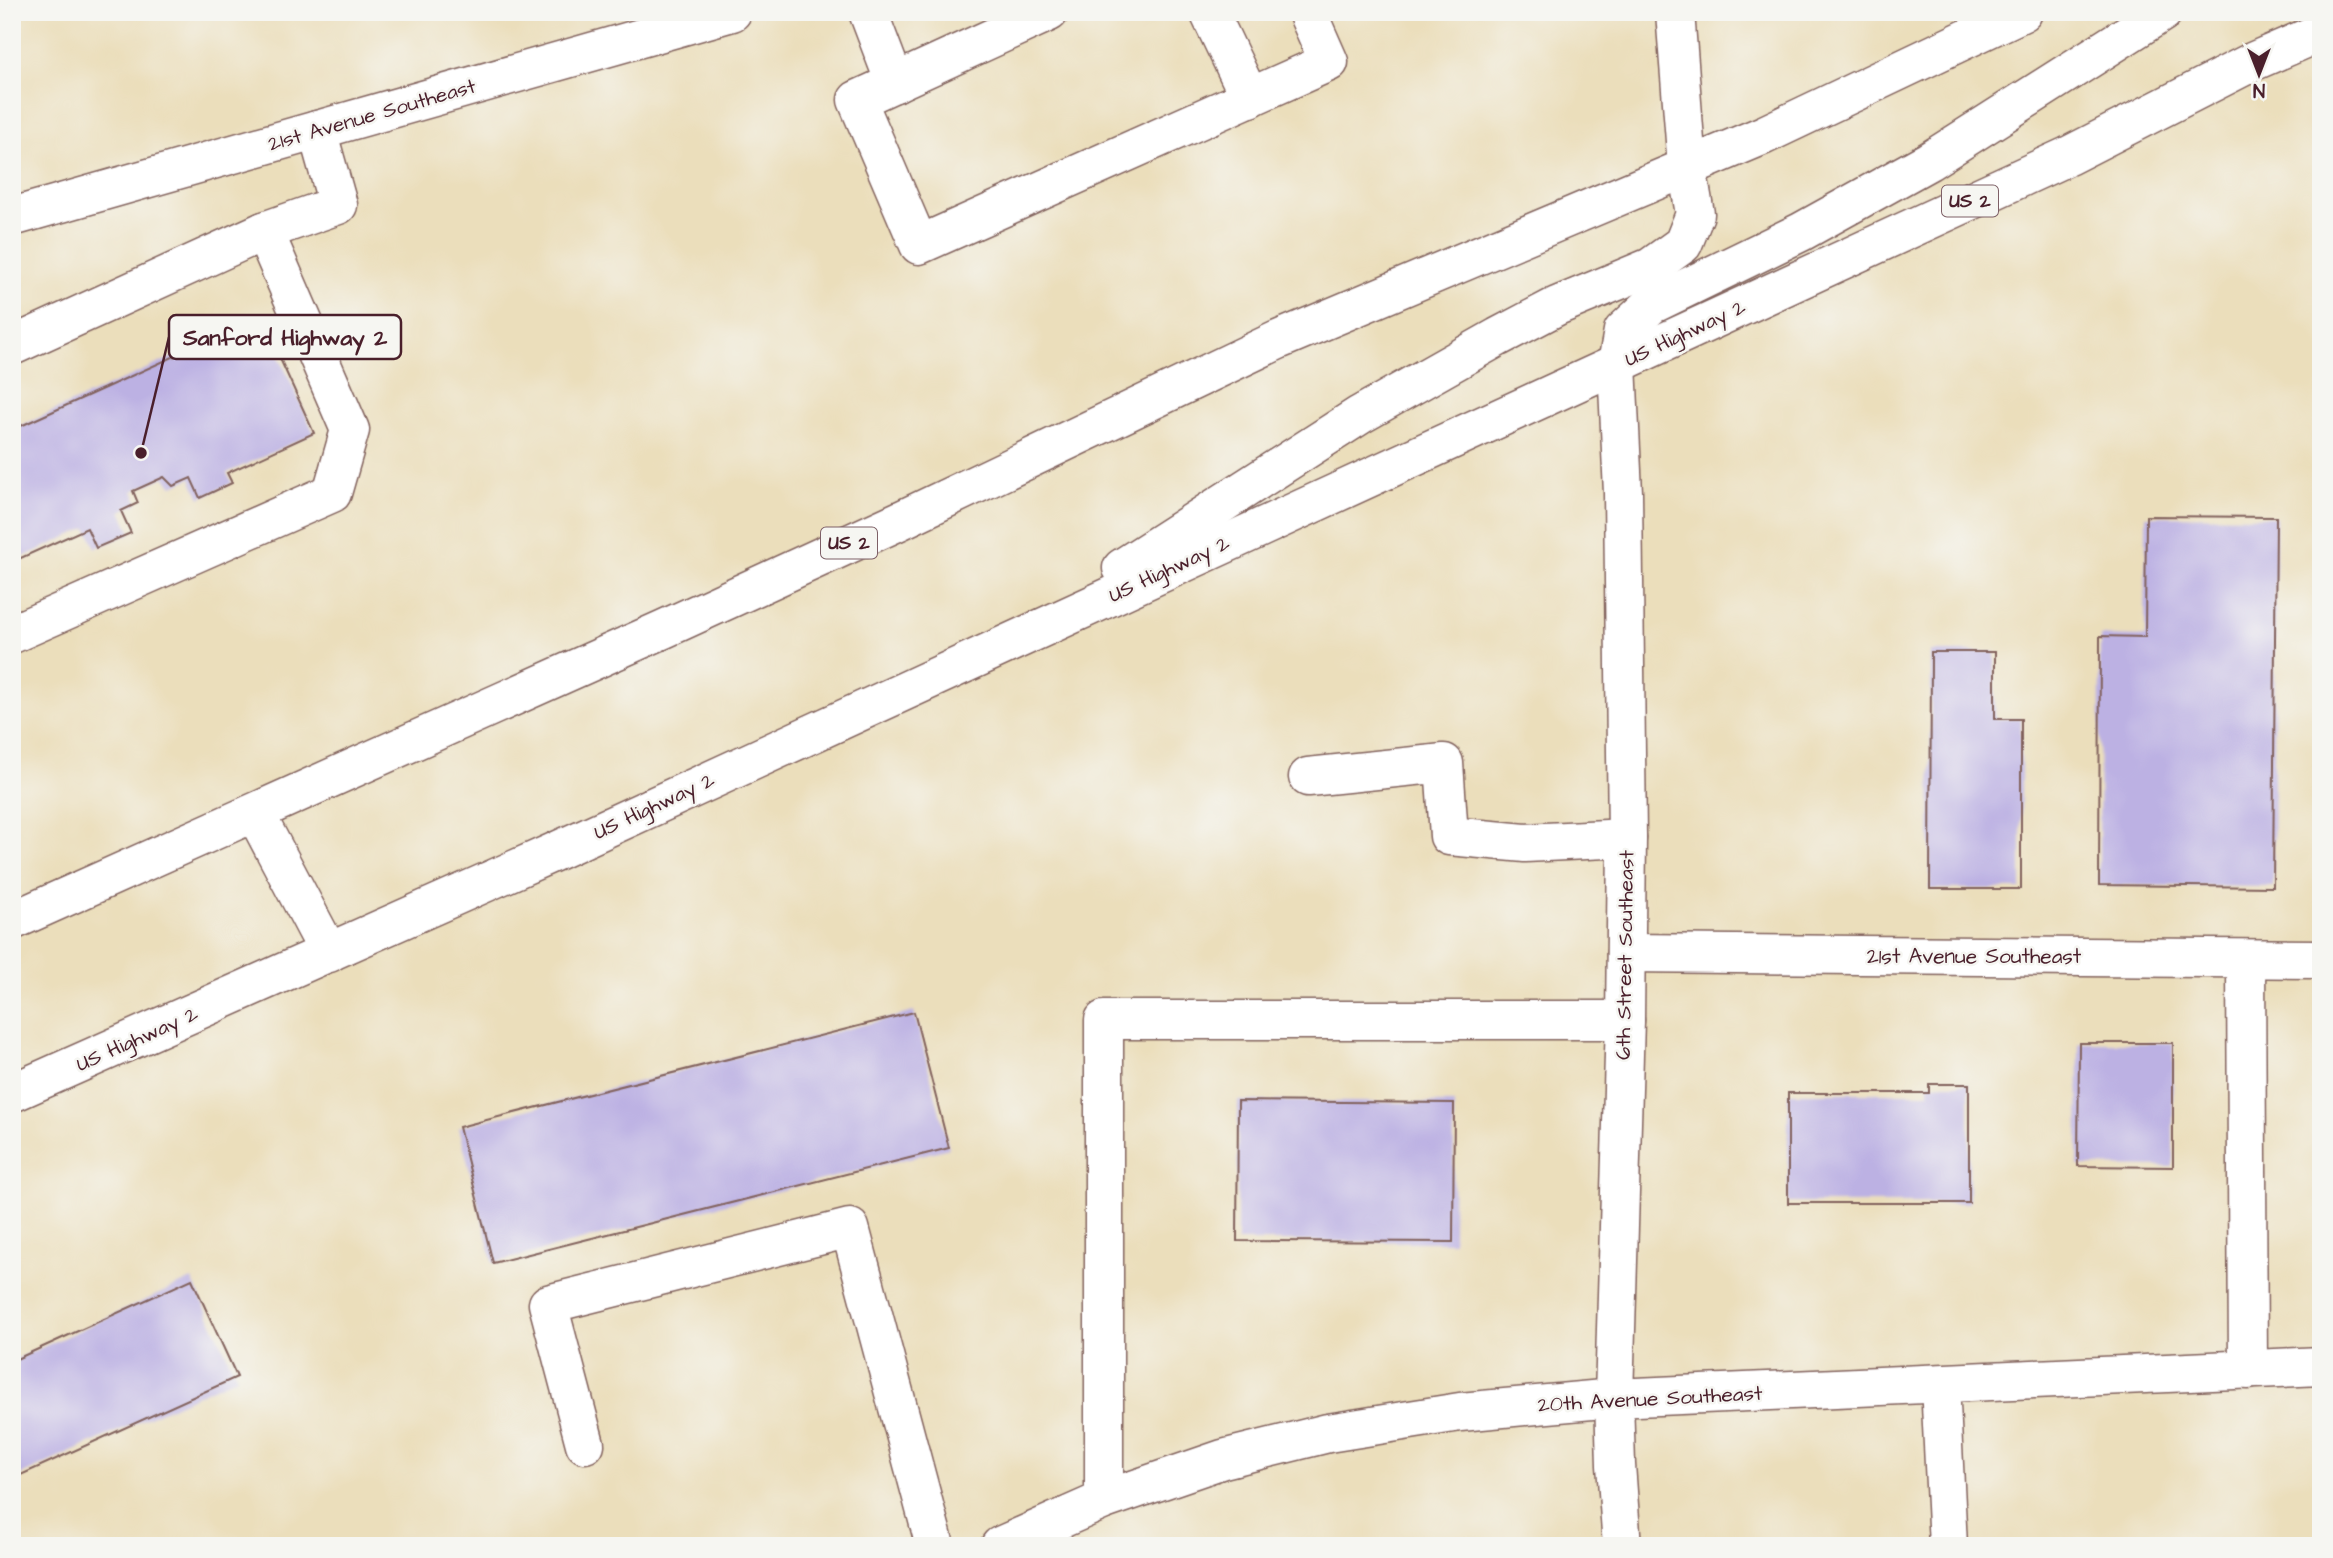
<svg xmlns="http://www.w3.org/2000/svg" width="2333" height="1558" viewBox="0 0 2333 1558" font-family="'Architects Daughter',sans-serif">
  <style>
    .building { fill: #bcb1e3 }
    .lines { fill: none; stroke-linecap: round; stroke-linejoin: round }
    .minor-casing { stroke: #82625d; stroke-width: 41 }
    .highway-casing { stroke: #82625d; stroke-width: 41 }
    .minor { stroke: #fff; stroke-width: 38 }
    .highway { stroke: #fff; stroke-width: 38 }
    .labels { text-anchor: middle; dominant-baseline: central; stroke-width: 5; stroke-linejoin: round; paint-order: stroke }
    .shield { fill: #f6f6f2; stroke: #7e6067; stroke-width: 2 }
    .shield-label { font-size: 19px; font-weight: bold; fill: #4a1f2b }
    .street-label { font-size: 21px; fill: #4a1f2b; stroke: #f6f6f2 }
    .leader { fill: none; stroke: #4a1f2b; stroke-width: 2.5 }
    .callout-dot { fill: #4a1f2b; stroke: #f6f6f2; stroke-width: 2.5 }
    .callout { fill: #f6f6f2; stroke: #4a1f2b; stroke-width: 2.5 }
    .callout-label { font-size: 23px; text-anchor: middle; font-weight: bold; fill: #4a1f2b }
  </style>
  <rect width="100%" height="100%" fill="#f6f6f2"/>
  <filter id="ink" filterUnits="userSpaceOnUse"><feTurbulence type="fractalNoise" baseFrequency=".0143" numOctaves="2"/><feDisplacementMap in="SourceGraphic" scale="14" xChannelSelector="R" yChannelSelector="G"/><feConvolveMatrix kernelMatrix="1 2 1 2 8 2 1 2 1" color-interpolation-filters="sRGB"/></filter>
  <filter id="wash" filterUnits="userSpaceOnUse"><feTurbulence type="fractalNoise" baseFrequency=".00686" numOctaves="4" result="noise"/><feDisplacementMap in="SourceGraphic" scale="28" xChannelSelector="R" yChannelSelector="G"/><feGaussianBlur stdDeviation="1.57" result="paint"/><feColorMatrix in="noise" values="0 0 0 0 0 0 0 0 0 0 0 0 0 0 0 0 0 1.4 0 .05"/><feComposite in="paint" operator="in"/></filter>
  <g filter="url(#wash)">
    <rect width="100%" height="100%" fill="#ebdebb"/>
    <g id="blocks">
      <g class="building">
        <polygon points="261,317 314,433 227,473 232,483 200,498 191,478 173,486 164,477 133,491 138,503 121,511 131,533 96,548 87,528 12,562 12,430"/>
        <polygon points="2146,516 2276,517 2273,887 2099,885 2100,636 2145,637"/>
        <polygon points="1931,652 1995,652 1995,719 2021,719 2021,889 1930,889"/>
        <polygon points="914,1012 949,1148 493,1263 459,1127"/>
        <polygon points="2079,1043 2173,1043 2173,1167 2078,1166"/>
        <polygon points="1929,1084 1969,1084 1969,1203 1788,1203 1788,1093 1929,1093"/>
        <polygon points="1238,1101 1454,1103 1453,1242 1237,1241"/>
        <polygon points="192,1279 237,1377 12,1479 12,1361"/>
      </g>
    </g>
  </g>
  <g filter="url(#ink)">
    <use href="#blocks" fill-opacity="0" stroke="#82625d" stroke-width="2"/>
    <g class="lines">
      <defs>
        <g id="minor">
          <polyline points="868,12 895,83"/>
          <polyline points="1049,12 857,100 919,245 1329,62 1307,12"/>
          <polyline points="1209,12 1250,98"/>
          <polyline points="1675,12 1687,167"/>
          <polyline points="12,217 732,12"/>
          <polyline points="264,231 338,205 317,130"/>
          <polyline points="12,346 264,231 350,430 332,493 12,634"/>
          <polyline points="1617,364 1623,493 1627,838 1625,1020 1614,1398 1616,1465 1622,1546"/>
          <polyline points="1308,777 1444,763 1449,836 1525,843 1627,838"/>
          <polyline points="255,813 329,953"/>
          <polyline points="1626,953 2321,959"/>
          <polyline points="2246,959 2248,1370"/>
          <polyline points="1940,1384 1948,1546"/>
          <polyline points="585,1444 548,1304 850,1228 935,1546"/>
          <polyline points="1104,1500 1104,1020 1625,1020"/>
          <polyline points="1000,1546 1104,1500 1223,1459 1328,1433 1460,1412 1614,1398 2321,1366"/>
        </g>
        <g id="highway">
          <polyline points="1617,364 1623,331 1651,305 1801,232 1929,161 2163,12"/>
          <polyline points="1122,568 1360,415 1498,337 1557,306 1651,267 1683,244 1695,214 1687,167"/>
          <polyline points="12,921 664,629 899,521 1278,340 1764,135 2023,12"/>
          <polyline points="12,1093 552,853 1617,364 2068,156 2252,62 2321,32"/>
        </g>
      </defs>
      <use href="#minor" class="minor-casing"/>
      <use href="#highway" class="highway-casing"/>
      <use href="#minor" class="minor"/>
      <use href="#highway" class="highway"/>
    </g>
  </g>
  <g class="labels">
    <g class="shield">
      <rect x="1942" y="185.5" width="56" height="31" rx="5"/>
      <rect x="821" y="527.5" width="56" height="31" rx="5"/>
    </g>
    <g class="shield-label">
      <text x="1970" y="201">US 2</text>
      <text x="849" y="543">US 2</text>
    </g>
    <g class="street-label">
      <text transform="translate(372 115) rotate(-16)">21st Avenue Southeast</text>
      <text transform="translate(1685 333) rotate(-25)">US Highway 2</text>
      <text transform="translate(1169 569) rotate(-25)">US Highway 2</text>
      <text transform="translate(654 806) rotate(-25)">US Highway 2</text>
      <text transform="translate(1625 955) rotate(-89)">6th Street Southeast</text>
      <text x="1974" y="956">21st Avenue Southeast</text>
      <text transform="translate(137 1039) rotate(-24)">US Highway 2</text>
      <text transform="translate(1650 1399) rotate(-3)">20th Avenue Southeast</text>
    </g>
  </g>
  <path class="leader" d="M141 453L169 337"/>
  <circle class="callout-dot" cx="141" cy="453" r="7"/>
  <rect class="callout" x="169" y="315" width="232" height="44" rx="7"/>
  <g class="callout-label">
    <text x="285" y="345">Sanford Highway 2</text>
  </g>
  <rect width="2333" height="1558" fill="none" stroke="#f6f6f2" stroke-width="42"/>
  <g transform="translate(2259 74) rotate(180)" stroke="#f6f6f2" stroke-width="5" paint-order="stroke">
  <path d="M0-5L12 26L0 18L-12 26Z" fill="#4a1f2b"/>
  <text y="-10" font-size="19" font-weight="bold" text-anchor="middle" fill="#4a1f2b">N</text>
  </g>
</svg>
